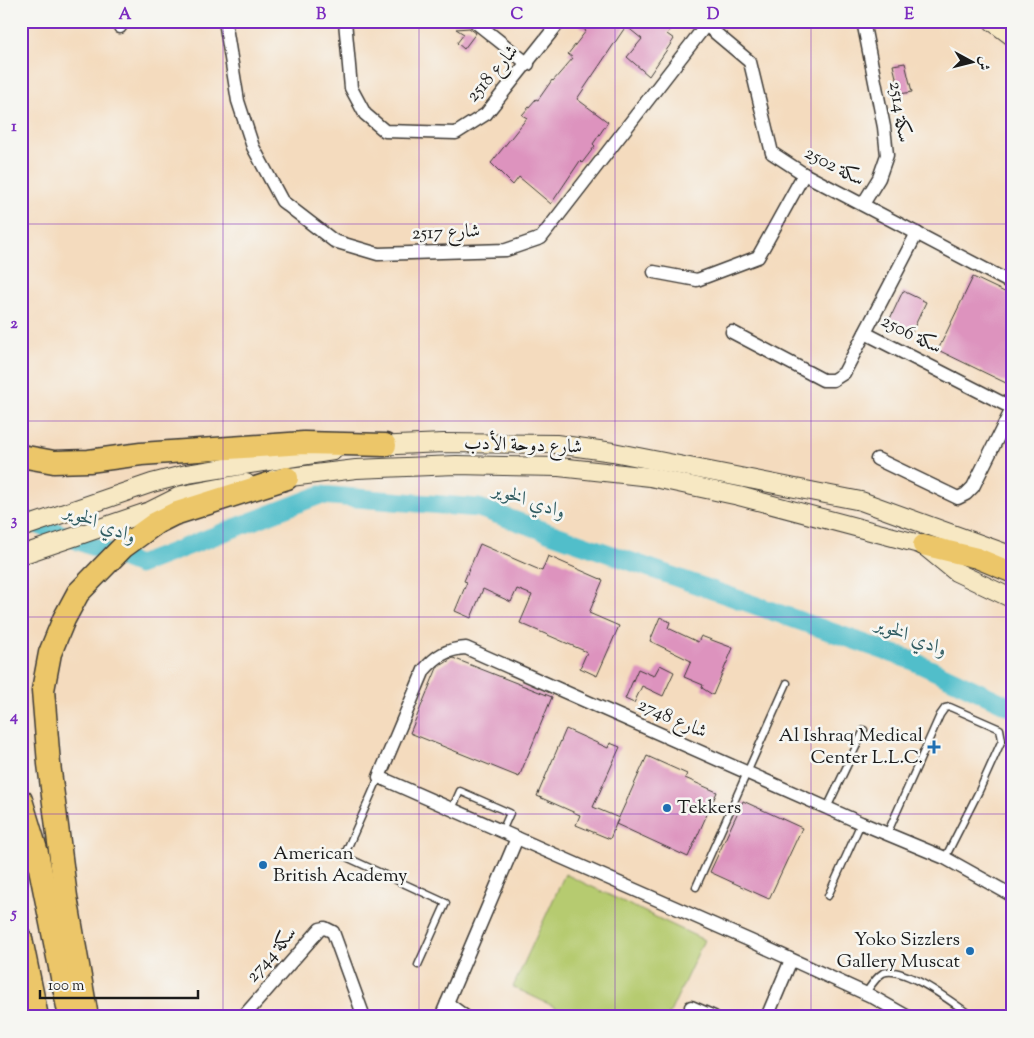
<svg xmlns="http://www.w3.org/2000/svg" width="1034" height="1038" viewBox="0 0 1034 1038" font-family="'Sorts Mill Goudy',Amiri,serif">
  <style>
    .green { fill: #b6cb70; stroke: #697446 }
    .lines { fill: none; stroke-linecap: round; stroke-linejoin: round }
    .river { stroke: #51beca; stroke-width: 19 }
    .building { fill: #dd93be }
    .lane-casing { stroke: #3c3934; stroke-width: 9 }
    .street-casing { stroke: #3c3934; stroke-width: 15 }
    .secondary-casing { stroke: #3c3934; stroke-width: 20 }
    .primary-casing { stroke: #3c3934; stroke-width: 22 }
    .highway-casing { stroke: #3c3934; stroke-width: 25 }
    .lane { stroke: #fff; stroke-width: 6 }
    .street { stroke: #fff; stroke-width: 12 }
    .secondary { stroke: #f7e8c3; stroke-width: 18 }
    .primary { stroke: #ecc669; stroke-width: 20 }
    .highway { stroke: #ecc669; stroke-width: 22 }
    .grid { fill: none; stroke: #7b2cbf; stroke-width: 1; stroke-opacity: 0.55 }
    .poi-dot { fill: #1f6fb2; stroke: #f6f6f2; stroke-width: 2 }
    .labels { text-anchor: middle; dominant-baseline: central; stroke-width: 5; stroke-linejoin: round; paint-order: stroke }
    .street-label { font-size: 19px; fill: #1c1c1c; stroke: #f6f6f2 }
    .poi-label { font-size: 19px; fill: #1c1c1c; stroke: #f6f6f2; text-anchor: end }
    .water-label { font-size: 20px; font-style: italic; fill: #315d62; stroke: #f6f6f2 }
    .neatline { fill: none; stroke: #7b2cbf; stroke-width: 2 }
    .grid-label { font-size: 16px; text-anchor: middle; font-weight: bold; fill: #7b2cbf }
  </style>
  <rect width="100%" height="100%" fill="#f6f6f2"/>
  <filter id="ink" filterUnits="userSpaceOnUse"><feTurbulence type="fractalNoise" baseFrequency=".02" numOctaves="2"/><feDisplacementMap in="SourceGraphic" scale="10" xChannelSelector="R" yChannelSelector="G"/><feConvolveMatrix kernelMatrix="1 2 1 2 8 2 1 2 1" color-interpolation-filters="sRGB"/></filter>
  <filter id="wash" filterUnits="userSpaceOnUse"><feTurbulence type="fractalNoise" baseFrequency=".0096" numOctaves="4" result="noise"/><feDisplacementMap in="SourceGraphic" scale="20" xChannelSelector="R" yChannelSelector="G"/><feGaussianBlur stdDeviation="1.12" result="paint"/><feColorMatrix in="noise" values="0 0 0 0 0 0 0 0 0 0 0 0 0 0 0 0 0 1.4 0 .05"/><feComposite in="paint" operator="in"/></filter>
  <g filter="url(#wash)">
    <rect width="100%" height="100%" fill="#f4dbbe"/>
    <polygon class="green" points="565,874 704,940 668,1017 576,1017 513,987"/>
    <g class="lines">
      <polyline class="river" points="21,518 139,565 320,495 479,508 911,660 1013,708"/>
    </g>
    <g id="blocks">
      <g class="building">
        <polygon points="583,21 594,25 604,21 678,21 667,34 674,39 649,76 627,57 642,39 626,26 577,99 608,122 593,144 595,146 582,163 580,161 551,204 519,177 513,185 491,163 527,118 522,115 536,99 538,100 552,80 553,81 573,58 568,54 586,31 580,26"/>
        <polygon points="469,28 476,33 464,49 457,43 464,34 456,29"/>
        <polygon points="905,63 912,92 900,94 893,65"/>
        <polygon points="973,277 1013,296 1013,369 1006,383 938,350"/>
        <polygon points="903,291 926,302 910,336 887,325"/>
        <polygon points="480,544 542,571 548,556 603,580 589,613 619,626 597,676 580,668 587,652 520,623 532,595 517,589 511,602 483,589 471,618 455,611 467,582 464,581"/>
        <polygon points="660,617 670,622 668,628 698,642 701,636 733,648 713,695 702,688 703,685 684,677 691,661 650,641"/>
        <polygon points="453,658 552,697 519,777 410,733 437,668"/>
        <polygon points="660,665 674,672 663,696 642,686 634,703 625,699 638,669 654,676"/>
        <polygon points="566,729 608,748 610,743 620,747 593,807 619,818 616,824 647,756 687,774 685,778 717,792 688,857 616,824 610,839 576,825 580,815 537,796"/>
        <polygon points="743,801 802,828 769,899 710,872"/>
      </g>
    </g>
  </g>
  <g filter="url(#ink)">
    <use href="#blocks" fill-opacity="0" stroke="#3c3934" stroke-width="1"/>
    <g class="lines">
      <defs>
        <g id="lane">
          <polyline points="379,777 344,856 446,903 418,965"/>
          <polyline points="827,808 864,730"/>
          <polyline points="452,809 460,791 510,813 502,831"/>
          <polyline points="887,834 940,715 945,708 950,707 1000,729 1002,740 979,791 945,858"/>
          <polyline points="696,887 787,683"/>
          <polyline points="828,896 861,823"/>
          <path d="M865 994C870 987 876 977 883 973 903 964 956 1005 973 1017"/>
        </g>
        <g id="street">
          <polyline points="118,21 120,27"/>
          <polyline points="225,21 238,101 253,147 282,201 334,241 378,254 506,250 541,238 709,21"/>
          <polyline points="345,21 351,88 365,114 385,131 456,133 486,114 560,21"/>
          <polyline points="474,21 528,64"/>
          <polyline points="706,25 750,62 772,153 804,174 1013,284"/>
          <polyline points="863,204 879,178 887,155 884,127 863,21"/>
          <polyline points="654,272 697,280 758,257 804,174"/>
          <polyline points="732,332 823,380 833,380 844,373 917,233"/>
          <polyline points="865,333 1012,408"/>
          <polyline points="877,459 958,498 966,494 973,487 1013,407"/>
          <polyline points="517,838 751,941 871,996 908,1017"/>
          <polyline points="447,1003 466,1017"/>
          <polyline points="691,1007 714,1017"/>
          <polyline points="243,1017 320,929 325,928 333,932 364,1017"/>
          <path d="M441 1017 517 838 379 777 424 670C436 656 447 649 466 648L861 823 945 858 1013 896"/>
          <polyline points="767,1017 791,960"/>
        </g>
        <g id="secondary">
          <polyline points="992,21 1013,37"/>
          <polyline points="373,446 444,443 556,444 613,452 861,501 1013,556"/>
          <polyline points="274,479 356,469 456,465 559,467 650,477 739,496 923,545 956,572 1013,599"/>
          <polyline points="21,528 152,483 187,474 333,451"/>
          <polyline points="21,555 150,511 182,495 246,483"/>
        </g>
        <polyline id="primary" points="923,545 977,558 1013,573"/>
        <g id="highway">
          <polyline points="21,456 54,462 89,461 141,454 304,443 385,445"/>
          <polyline points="21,800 37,853 70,1017"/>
          <polyline points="21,939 37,1017"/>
          <polyline points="87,1017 66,897 49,764 43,690 50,653 64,619 78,593 123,547 156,523 174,514 287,478"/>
        </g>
      </defs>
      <use href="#lane" class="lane-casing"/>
      <use href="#street" class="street-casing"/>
      <use href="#secondary" class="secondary-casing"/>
      <use href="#primary" class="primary-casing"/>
      <use href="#highway" class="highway-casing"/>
      <use href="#lane" class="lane"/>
      <use href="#street" class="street"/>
      <use href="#secondary" class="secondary"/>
      <use href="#primary" class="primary"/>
      <use href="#highway" class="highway"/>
    </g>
  </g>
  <path class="grid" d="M223 21V1017M419 21V1017M615 21V1017M811 21V1017M21 224H1013M21 421H1013M21 617H1013M21 814H1013"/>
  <g class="poi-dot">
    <path d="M931.5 739.5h5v5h5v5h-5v5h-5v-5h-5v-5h5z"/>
    <circle cx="667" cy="808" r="5"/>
    <circle cx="263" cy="865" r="5"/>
    <circle cx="970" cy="951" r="5"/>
  </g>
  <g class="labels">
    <g class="street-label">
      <text transform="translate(493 74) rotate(-49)">2518 شارع</text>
      <text transform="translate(899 112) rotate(81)">سكة 2514</text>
      <text transform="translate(834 167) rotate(28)">2502 سكة</text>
      <text transform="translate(446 233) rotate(-2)">2517 شارع</text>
      <text transform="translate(911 335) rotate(27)">سكة 2506</text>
      <text transform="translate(523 446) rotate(2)">شارع دوحة الأدب</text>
      <text transform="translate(672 719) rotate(24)">شارع 2748</text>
      <text transform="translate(272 955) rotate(-49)">سكة 2744</text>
    </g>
    <g class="poi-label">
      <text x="923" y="736">Al Ishraq Medical<tspan x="923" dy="22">Center L.L.C.</tspan></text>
      <text x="677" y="808" text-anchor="start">Tekkers</text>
      <text x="273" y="854" text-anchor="start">American<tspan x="273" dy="22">British Academy</tspan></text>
      <text x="960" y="940">Yoko Sizzlers<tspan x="960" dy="22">Gallery Muscat</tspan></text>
    </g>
    <g class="water-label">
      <text transform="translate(529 502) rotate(19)">وادي الخوير</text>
      <text transform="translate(100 525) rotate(22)">وادي الخوير</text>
      <text transform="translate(911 638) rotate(22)">وادي الخوير</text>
    </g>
  </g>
  <rect width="1034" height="1038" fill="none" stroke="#f6f6f2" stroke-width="55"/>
  <g transform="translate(972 62) rotate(97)" stroke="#f6f6f2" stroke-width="4" paint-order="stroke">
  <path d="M0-4L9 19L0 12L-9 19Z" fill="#1c1c1c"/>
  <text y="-8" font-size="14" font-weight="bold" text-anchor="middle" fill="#1c1c1c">ش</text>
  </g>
  <path d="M40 990v8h158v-8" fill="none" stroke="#1c1c1c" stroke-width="2.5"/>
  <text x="48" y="990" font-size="15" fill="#1c1c1c" stroke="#f6f6f2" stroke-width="4" paint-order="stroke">100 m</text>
  <rect x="28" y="28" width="978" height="982" class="neatline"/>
  <g class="grid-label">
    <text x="125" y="19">A</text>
    <text x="321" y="19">B</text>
    <text x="517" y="19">C</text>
    <text x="713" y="19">D</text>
    <text x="909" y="19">E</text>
    <text x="14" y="131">1</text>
    <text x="14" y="328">2</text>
    <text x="14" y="525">3</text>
    <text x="14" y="721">4</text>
    <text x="14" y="918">5</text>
  </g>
</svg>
